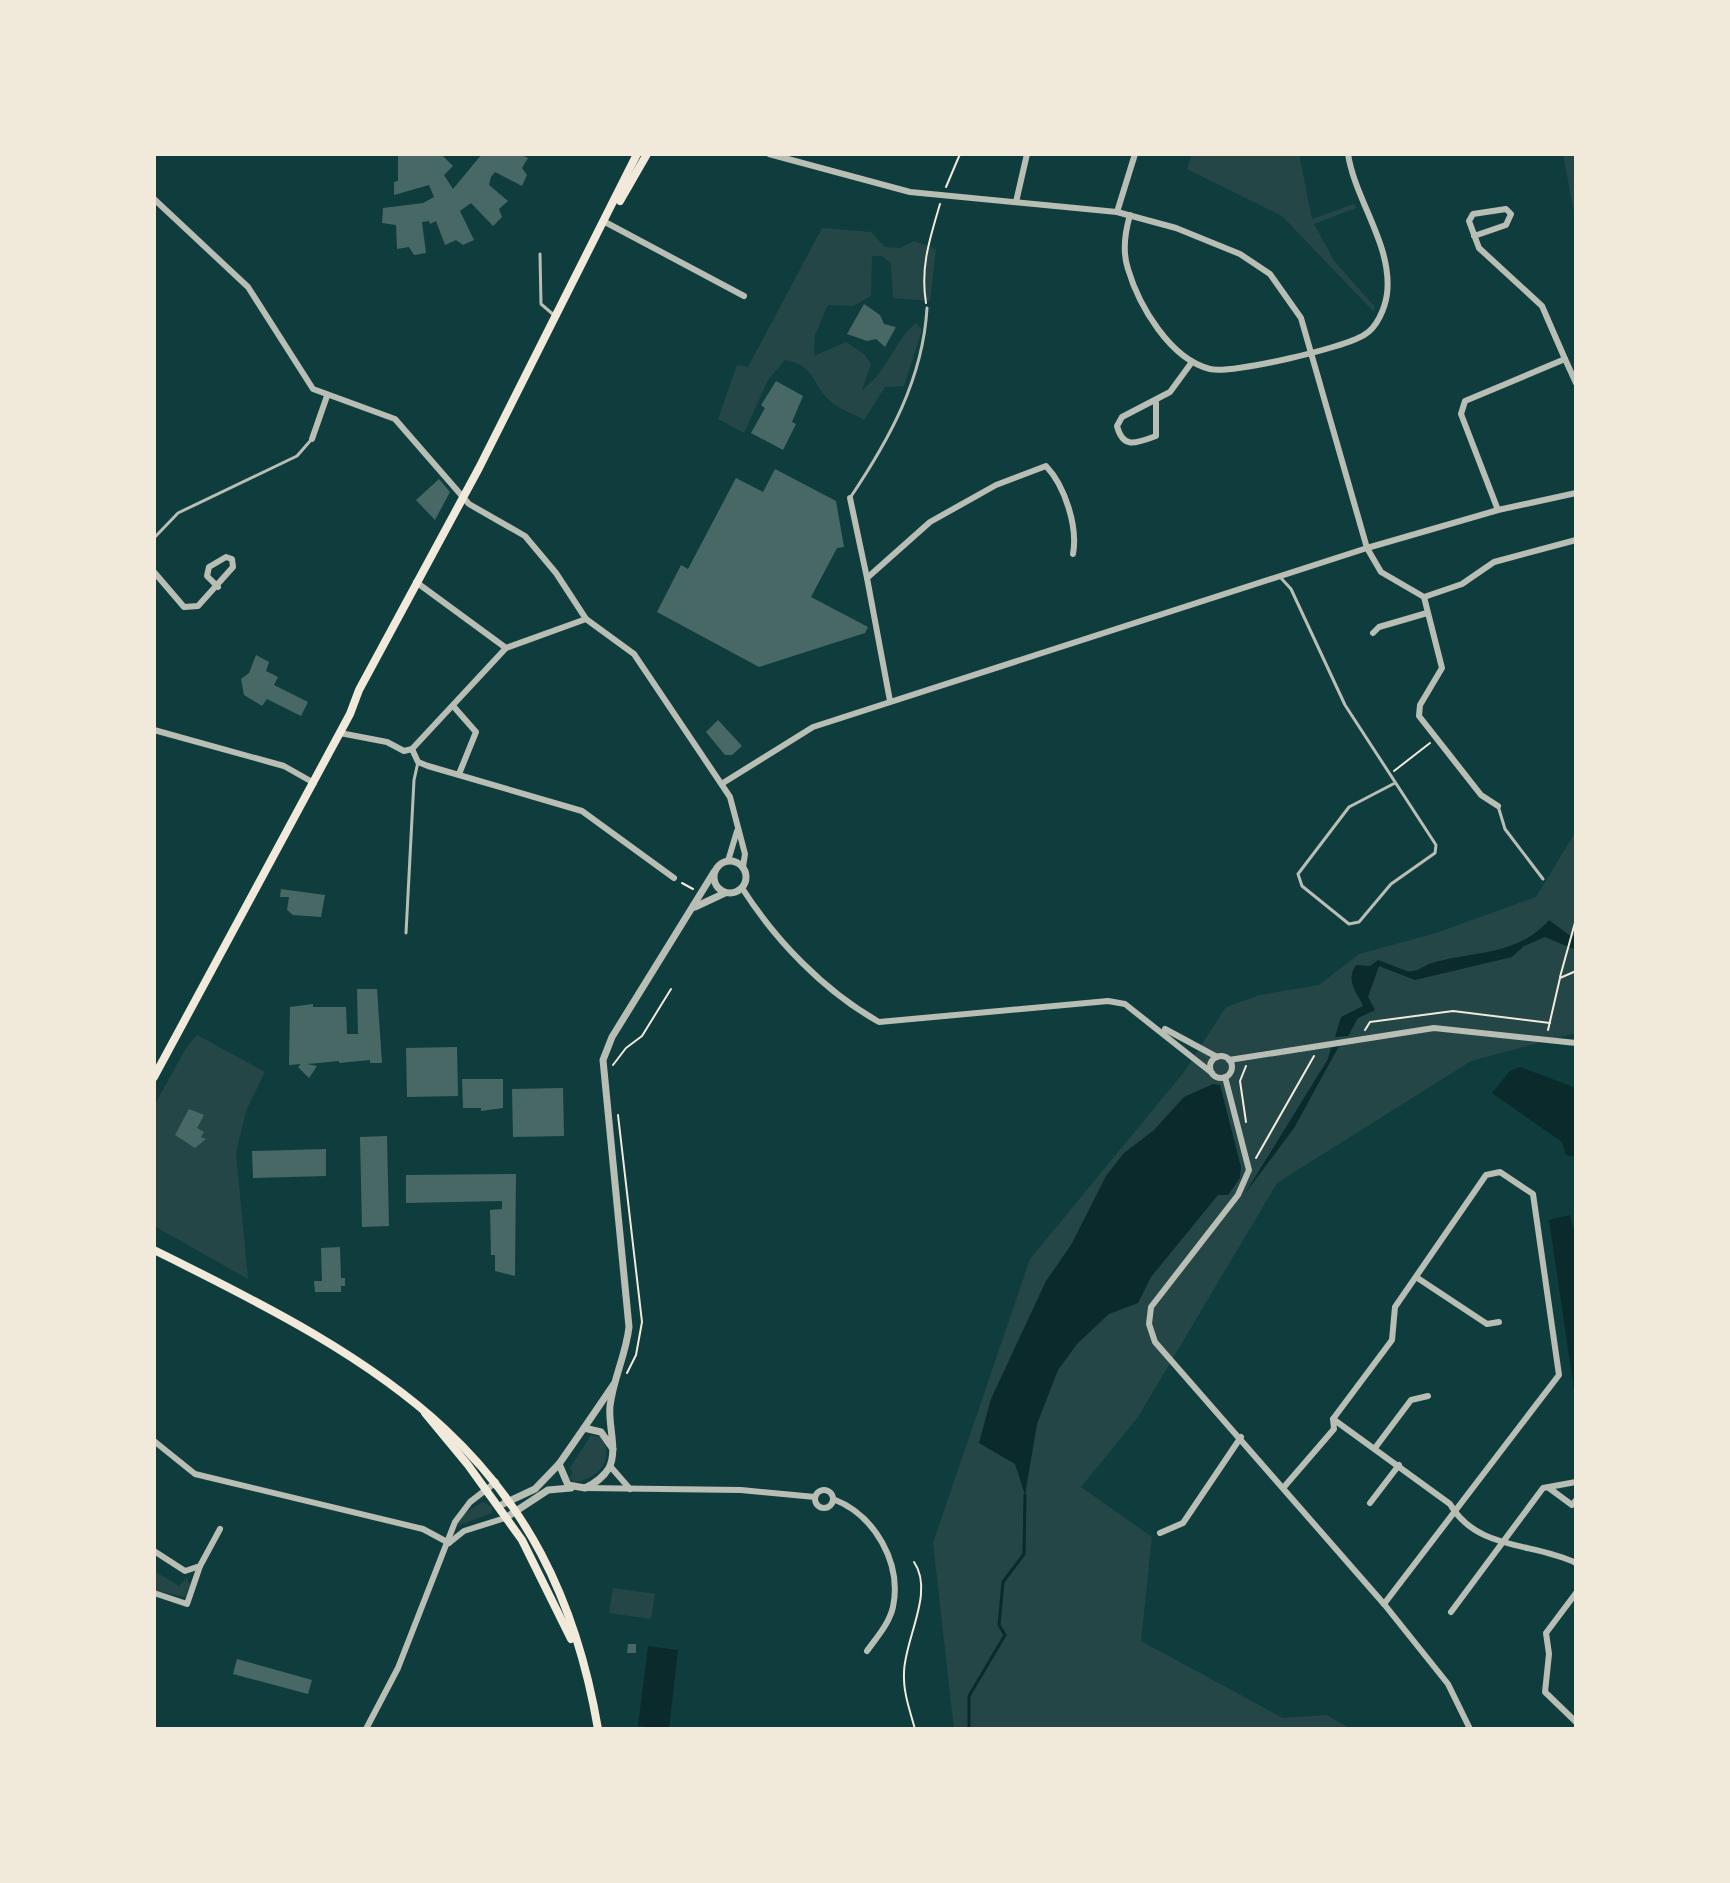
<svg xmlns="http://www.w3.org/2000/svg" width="1730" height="1883" viewBox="0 0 1730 1883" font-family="'DejaVu Sans',sans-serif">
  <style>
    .green { fill: #244646 }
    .water { fill: #0a2a2b }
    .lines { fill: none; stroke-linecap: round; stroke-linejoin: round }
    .stream { stroke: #0a2a2b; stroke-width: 3 }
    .building { fill: #486865 }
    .path { stroke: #f1e9da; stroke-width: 2 }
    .service { stroke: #b8beb3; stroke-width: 3 }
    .minor { stroke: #b8beb3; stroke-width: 6 }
    .tertiary { stroke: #b8beb3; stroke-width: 7 }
    .secondary { stroke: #f1e9da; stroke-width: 8 }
  </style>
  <rect width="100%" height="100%" fill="#0f3d3e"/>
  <g class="green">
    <polygon points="1192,154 1299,154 1312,219 1354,204 1356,208 1314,224 1335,262 1375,307 1373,311 1282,216 1187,169"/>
    <polygon points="1563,154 1576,154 1576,223"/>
    <path d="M822 228 871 232 885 247 900 248 914 241 936 249 930 301 893 298 891 263 882 256H872L871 296 853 306 828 305 815 335 814 356 846 342 864 354 871 364 862 390C890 369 894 340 916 323L922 330 904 386 885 387 864 420C854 414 839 409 830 401 811 384 817 366 785 360L768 380 744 433 718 419 737 365 748 367Z"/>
    <polygon points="1576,831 1576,1033 1471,1061 1277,1183 1138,1417 1081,1487 1152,1537 1141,1641 1283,1718 1327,1715 1351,1729 954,1729 933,1543 1030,1259 1184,1072 1226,1007 1260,995 1319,985 1359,954 1436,933 1536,897"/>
    <polygon points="197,1035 265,1072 246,1111 236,1153 248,1279 154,1226 154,1106 186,1048"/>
    <path d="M591 1435 603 1438C614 1461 598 1479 575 1482L569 1478 573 1473 570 1468Z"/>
    <polygon points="483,1502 492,1507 492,1513 457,1526 466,1512"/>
    <polygon points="154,1571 179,1586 187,1578 190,1585 185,1597 154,1590"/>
    <polygon points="613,1588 655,1594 651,1619 609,1613"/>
  </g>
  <g class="water">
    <path d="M1549 920 1572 937 1576 934V950L1545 937 1524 946 1512 957 1415 980 1379 966 1368 997 1375 1010 1358 1018 1348 1036 1335 1037 1341 1017 1363 1006C1357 992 1345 981 1356 965L1370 966 1378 960C1388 963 1399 969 1408 971 1417 973 1424 965 1432 963 1473 951 1518 956 1549 920Z"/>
    <polygon points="1339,1046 1294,1128 1244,1195 1328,1059 1331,1048"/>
    <polygon points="1520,1067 1576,1088 1576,1157 1566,1155 1562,1142 1492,1093 1510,1071"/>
    <polygon points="1213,1084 1220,1085 1241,1167 1240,1178 1228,1195 1218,1195 1151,1277 1138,1303 1109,1314 1077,1344 1058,1370 1037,1424 1025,1495 1015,1464 979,1443 991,1399 1046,1281 1071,1245 1106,1176 1124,1153 1154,1130 1184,1097"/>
    <polygon points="1570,1215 1576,1237 1576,1403 1549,1220"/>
    <polygon points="648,1646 678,1650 669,1729 638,1726"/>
  </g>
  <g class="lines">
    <polyline class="stream" points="969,1729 969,1696 1005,1635 999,1625 1003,1582 1024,1554 1025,1495"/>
  </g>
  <g class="building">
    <polygon points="398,154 441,154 453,166 444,175 453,189 482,154 524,156 528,158 522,168 527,175 522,186 495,172 491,177 489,185 508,201 499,209 502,217 493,226 471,203 460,211 474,240 463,245 456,240 445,245 436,221 430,224 429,221 422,222 426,253 414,255 409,247 397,249 396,225 382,223 383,208 423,203 434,197 429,185 394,195 394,182 398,181"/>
    <polygon points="864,304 880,315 884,324 896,327 885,347 876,339 867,341 847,334"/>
    <polygon points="776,381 803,396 792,422 796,424 783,450 751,433 765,408 761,405"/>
    <polygon points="775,469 836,501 844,547 837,548 811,597 868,627 865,633 759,667 657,612 681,565 688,569 736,478 763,492"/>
    <polygon points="439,479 450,492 435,520 416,500"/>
    <polygon points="256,655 269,662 266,671 278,677 274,685 308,702 301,716 267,699 262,706 244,695 241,679 249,673"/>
    <polygon points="718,720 742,746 732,755 725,755 706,732"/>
    <polygon points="281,889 325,895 321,917 293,915 287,910 289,897 280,897"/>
    <polygon points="357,989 377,989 382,1063 370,1063 370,1060 339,1063 339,1061 307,1064 317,1066 309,1078 298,1067 301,1064 289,1065 290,1007 313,1004 313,1007 346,1007 347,1034 358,1034"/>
    <polygon points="457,1047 458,1096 407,1097 406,1048"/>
    <polygon points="462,1079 503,1079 503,1108 481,1111 481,1108 463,1108"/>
    <polygon points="563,1088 564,1136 513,1137 512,1089"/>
    <polygon points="189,1109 204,1115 197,1128 204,1132 201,1137 206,1139 195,1148 175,1135"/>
    <polygon points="387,1136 389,1226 362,1227 360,1137"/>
    <polygon points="326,1149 326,1176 253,1178 252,1151"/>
    <polygon points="516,1174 515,1276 495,1271 495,1255 491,1255 490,1210 502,1209 502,1201 406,1203 406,1175"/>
    <polygon points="340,1247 341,1278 345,1278 345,1286 341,1286 341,1292 315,1292 314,1281 322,1281 321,1248"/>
    <polygon points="628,1644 636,1644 636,1653 627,1653"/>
    <polygon points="237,1659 312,1680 308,1694 233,1674"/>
  </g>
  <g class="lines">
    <g class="path">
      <polyline points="946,187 960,154"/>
      <path d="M926 303C920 267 930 238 940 204"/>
      <polyline points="1394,771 1430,743"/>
      <polyline points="682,883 693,889"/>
      <polyline points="1560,977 1576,919"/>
      <polyline points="1365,1030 1370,1022 1453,1011 1550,1023"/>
      <polyline points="1548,1030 1560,978 1576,971"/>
      <polyline points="613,1065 626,1048 642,1036 671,989"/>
      <polyline points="1246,1066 1240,1081 1246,1122"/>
      <polyline points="618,1115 642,1322 636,1355 627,1373"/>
      <polyline points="1256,1158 1314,1056"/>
      <path d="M914 1562C935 1592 904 1640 904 1673 903 1692 910 1711 915 1729"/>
    </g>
    <g class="service">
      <polyline points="540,254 541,304 555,316"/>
      <path d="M850 498C889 440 923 379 927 308"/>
      <polyline points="154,538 178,513 297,456 311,440"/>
      <polyline points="1280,577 1291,589 1345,705 1436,845 1435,853 1391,884 1359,922 1349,924 1302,886 1298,874 1349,807 1395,783"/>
      <polyline points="1498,806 1505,829 1543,879"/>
      <polyline points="406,933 414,780 418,762"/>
    </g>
    <g class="minor">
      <polyline points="769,154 910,192 1117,212 1176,228 1240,254 1270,274 1301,318 1367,548 1381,572 1424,597 1442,668 1420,705 1419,716 1481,795 1498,806"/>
      <polyline points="154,199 248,287 313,389 395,419 469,504 525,536 556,573 586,619 634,654 730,797 745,854 743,867"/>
      <polyline points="1016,202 1027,154"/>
      <polyline points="1117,212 1135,154"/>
      <path d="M1130 215C1125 232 1122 251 1128 269 1139 306 1170 359 1210 369 1232 374 1344 348 1364 335 1377 328 1385 308 1387 294 1393 246 1355 200 1348 154"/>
      <polyline points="605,222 744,296"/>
      <polyline points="1474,236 1506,225 1511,214 1506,209 1473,214 1469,221 1479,248 1542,306 1565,359 1465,401 1461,414 1498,510"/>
      <polyline points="1565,359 1576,383"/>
      <path d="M1156 402V436C1137 443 1123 450 1117 426L1122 417 1170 392 1192 362"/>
      <polyline points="312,439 327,396"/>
      <polyline points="850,498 867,578"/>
      <polyline points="154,572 184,607 198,606 233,567 232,559 226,557 209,567 207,576 218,587"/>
      <polyline points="416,582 506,648"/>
      <polyline points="1424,597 1462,584 1494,562 1576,540"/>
      <polyline points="1373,633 1379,627 1427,613"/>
      <path d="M890 701 867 578 930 522 996 485 1046 466C1065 486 1078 527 1073 554"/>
      <polyline points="454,707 476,732 459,774"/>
      <polyline points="154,730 284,766 314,783"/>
      <polyline points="340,733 387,742 404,751 412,749 506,648 586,619"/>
      <polyline points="412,749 418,762 428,766 582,811 674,878"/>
      <polyline points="723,783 813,727 1367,548 1498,510 1576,493"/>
      <polyline points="728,861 737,831"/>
      <path d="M742 888C776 941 824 991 879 1022L1108 1001 1125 1004 1212 1073"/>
      <polyline points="1165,1029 1217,1057"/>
      <circle cx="1221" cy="1067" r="11"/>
      <polyline points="1229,1060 1434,1028 1576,1043"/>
      <polyline points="1225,1077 1249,1170 1238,1195 1151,1307 1149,1324 1155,1342 1384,1604 1448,1684 1470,1729"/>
      <polyline points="1416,1277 1487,1324 1499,1322"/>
      <path d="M1333 1419 1450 1504C1477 1551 1534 1542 1576 1563"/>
      <polyline points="154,1441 195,1474 423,1529 449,1543"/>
      <polyline points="1375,1448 1411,1400 1428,1396"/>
      <polyline points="610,1466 630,1489"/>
      <polyline points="1284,1487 1334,1429 1333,1419 1392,1340 1395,1307 1486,1175 1500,1172 1533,1194 1559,1375 1384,1604"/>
      <polyline points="585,1488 741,1490 815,1497"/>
      <polyline points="1549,1488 1572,1505 1576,1500"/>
      <circle cx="824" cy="1499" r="9"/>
      <path d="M833 1499C875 1515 902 1563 893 1607 889 1624 877 1637 867 1651"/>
      <polyline points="1370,1503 1399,1465"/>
      <polyline points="1160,1533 1183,1523 1241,1437"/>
      <polyline points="449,1543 464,1531 505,1518"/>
      <polyline points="154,1551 185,1571 200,1566 220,1529"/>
      <polyline points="154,1593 187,1604 200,1566"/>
      <polyline points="1576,1593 1546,1633 1549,1654 1545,1692 1576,1722"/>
      <polyline points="1451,1612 1543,1488 1576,1482"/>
      <polyline points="366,1729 398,1668 455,1522 470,1502 496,1482"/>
    </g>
    <g class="tertiary">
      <circle cx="730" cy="877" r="16"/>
      <polyline points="695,907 725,893"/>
      <polyline points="584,1428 614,1384"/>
      <path d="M613 1449 601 1432 584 1428 559 1464 568 1485 585 1488C595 1483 603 1478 609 1468 618 1450 608 1426 610 1406 613 1379 626 1355 629 1327L603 1060 612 1037 714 872"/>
      <polyline points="503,1504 535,1489 559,1464"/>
      <polyline points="510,1515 548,1490 571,1488"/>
    </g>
    <g class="secondary">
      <polyline points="620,201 647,154"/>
      <polyline points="154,1077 350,714 359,690 479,468 637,154"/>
      <path d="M154 1250C385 1364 551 1454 598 1729"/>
      <polyline points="425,1413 468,1465 522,1540 571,1639"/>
    </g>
  </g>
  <rect width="1730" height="1883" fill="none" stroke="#f1e9da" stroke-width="312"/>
</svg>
